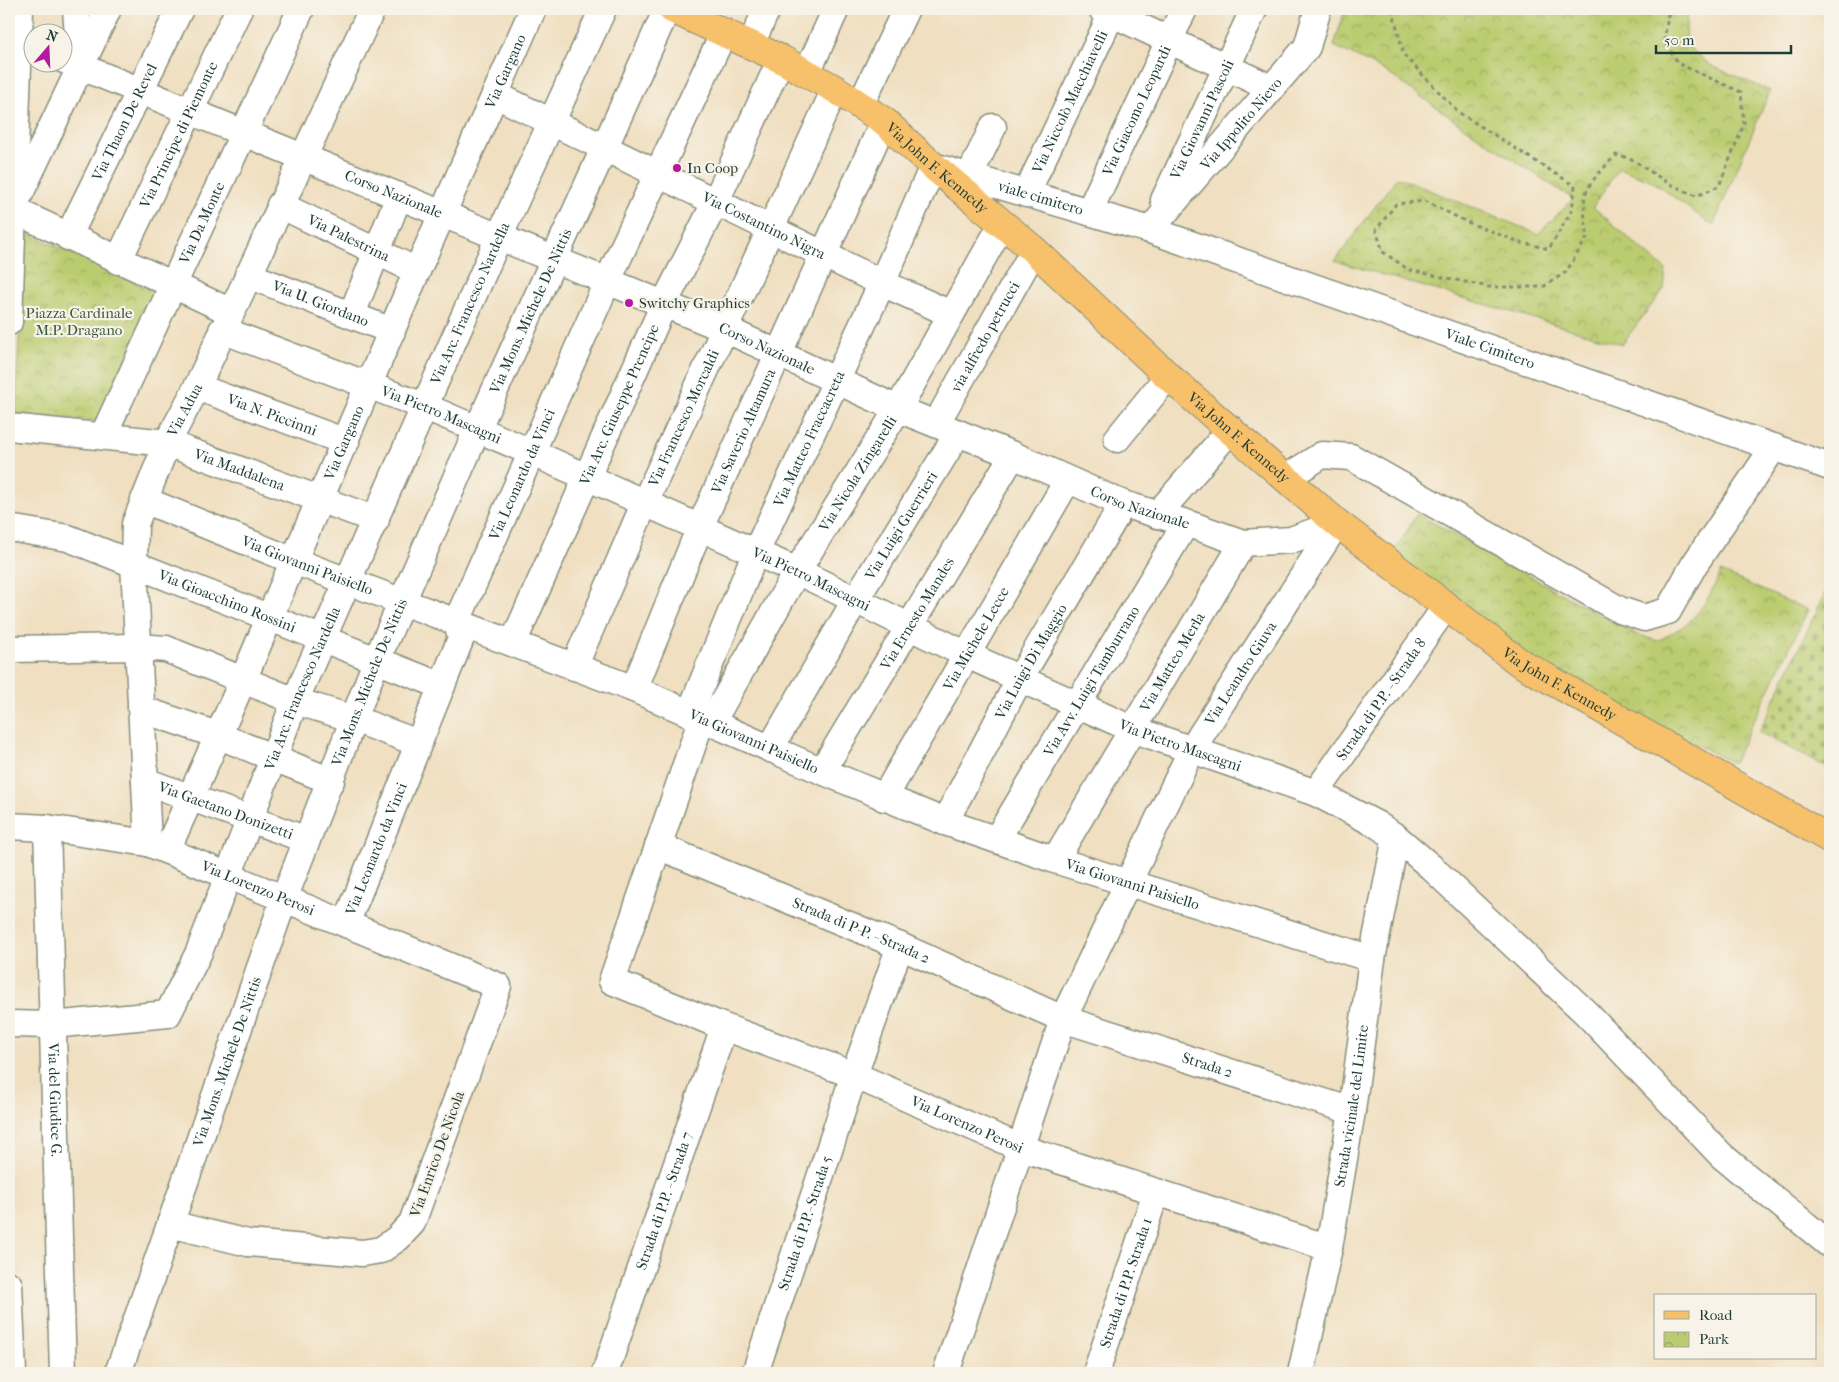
<svg xmlns="http://www.w3.org/2000/svg" width="1839" height="1382" viewBox="0 0 1839 1382" font-family="'IM FELL French Canon',serif">
  <style>
    .cemetery { fill: url(#cemetery-stones); stroke: #6d8452 }
    .park { fill: url(#park-crowns); stroke: #6d8452 }
    .lines { fill: none; stroke-linecap: round; stroke-linejoin: round }
    .minor-casing { stroke: #888e7a; stroke-width: 29 }
    .major-casing { stroke: #888e7a; stroke-width: 30 }
    .path { stroke: #888e7a; stroke-width: 3; stroke-dasharray: 4 4; stroke-linecap: butt }
    .minor { stroke: #fff; stroke-width: 26 }
    .major { stroke: #f7c06b; stroke-width: 28 }
    .poi-dot { fill: #b5179e; stroke: #f7f3e8; stroke-width: 2 }
    .labels { text-anchor: middle; dominant-baseline: central; stroke-width: 4.5; stroke-linejoin: round; paint-order: stroke }
    .street-label { font-size: 15px; fill: #1f3d34; stroke: #f7f3e8 }
    .poi-label { font-size: 15px; fill: #1f3d34; stroke: #f7f3e8; text-anchor: start }
    .park-label { font-size: 15px; fill: #3e5a40; stroke: #f7f3e8 }
  </style>
  <defs>
    <pattern id="cemetery-stones" width="16" height="16" patternUnits="userSpaceOnUse" patternTransform="scale(1.25)"><rect width="16" height="16" fill="#bbcc6f"/><path d="M2 7V4a2 2 0 0 1 4 0v3zM10 15v-3a2 2 0 0 1 4 0v3z" fill="#97a75c"/></pattern>
    <pattern id="park-crowns" width="20" height="18" patternUnits="userSpaceOnUse" patternTransform="scale(1.25)"><rect width="20" height="18" fill="#bbcc6f"/><path d="M2 6a3 3 0 1 1 6 0M12 15a3 3 0 1 1 6 0" fill="none" stroke="#97a75c"/></pattern>
  </defs>
  <rect width="100%" height="100%" fill="#f7f3e8"/>
  <filter id="ink" filterUnits="userSpaceOnUse"><feTurbulence type="fractalNoise" baseFrequency=".02" numOctaves="2"/><feDisplacementMap in="SourceGraphic" scale="10" xChannelSelector="R" yChannelSelector="G"/><feConvolveMatrix kernelMatrix="1 2 1 2 8 2 1 2 1" color-interpolation-filters="sRGB"/></filter>
  <filter id="wash" filterUnits="userSpaceOnUse"><feTurbulence type="fractalNoise" baseFrequency=".0096" numOctaves="4" result="noise"/><feDisplacementMap in="SourceGraphic" scale="20" xChannelSelector="R" yChannelSelector="G"/><feGaussianBlur stdDeviation="1.12" result="paint"/><feColorMatrix in="noise" values="0 0 0 0 0 0 0 0 0 0 0 0 0 0 0 0 0 1.4 0 .05"/><feComposite in="paint" operator="in"/></filter>
  <g filter="url(#wash)">
    <rect width="100%" height="100%" fill="#f0dfc0"/>
    <polygon class="cemetery" points="1830,583 1830,769 1759,732"/>
    <g class="park">
      <polygon points="1345,9 1687,9 1686,45 1710,65 1770,91 1713,226 1652,181 1619,168 1593,207 1666,270 1664,289 1622,344 1335,261 1397,177 1538,234 1573,199 1461,125 1385,71 1334,46"/>
      <polygon points="25,232 156,292 98,421 15,414"/>
      <path d="M1417 514 1631 632 1657 641C1696 622 1703 610 1721 572L1808 610 1733 763 1600 697 1522 654 1393 554Z"/>
    </g>
  </g>
  <g filter="url(#ink)">
    <g class="lines">
      <defs>
        <g id="minor">
          <polyline points="76,9 80,65"/>
          <polyline points="1102,9 1271,88"/>
          <polyline points="751,44 767,9"/>
          <path id="s1" d="M62 59 725 329 898 409 1013 455 1123 504 1186 523 1243 543 1291 540 1337 523"/>
          <polyline points="807,73 836,9"/>
          <path id="s2" d="M496 95 882 283 951 314"/>
          <polyline points="860,106 906,9"/>
          <polyline points="969,177 993,127"/>
          <path id="s3" d="M1026 194 1114 9"/>
          <polyline points="17,200 108,9"/>
          <path id="s4" d="M1164 200 1254 9"/>
          <path id="s5" d="M280 205 417 271"/>
          <polyline points="9,208 231,312"/>
          <path id="s6" d="M1089 212 1184 9"/>
          <path id="s7" d="M1150 230 1307 47 1318 9"/>
          <path id="s8" d="M68 237 180 9"/>
          <path id="s9" d="M118 261 239 9"/>
          <path id="s10" d="M248 275 392 331"/>
          <polyline points="352,314 399,196"/>
          <polyline points="9,322 20,9"/>
          <path id="s11" d="M222 330 426 407 533 453 797 571 967 655 1132 729 1316 793 1376 824 1396 837 1431 867 1587 1014 1722 1156 1830 1245"/>
          <path id="s12" d="M197 387 346 442"/>
          <path id="s13" d="M936 424 1034 250"/>
          <path id="s14" d="M9 427 167 443 376 520"/>
          <path id="s15" d="M103 436 301 9"/>
          <polyline points="1117,439 1168,376"/>
          <polyline points="1286,478 1322,455 1351,457 1620,610 1644,618 1668,611 1694,565 1774,447"/>
          <path id="s16" d="M144 500 294 561 634 689 822 771 945 822 1055 860 1372 959"/>
          <polyline points="1157,515 1231,429"/>
          <path id="s17" d="M9 528 68 538 442 686"/>
          <path id="s18" d="M513 643 664 304 716 201 781 59"/>
          <polyline points="9,649 138,647 166,649 295,701 354,719 418,743"/>
          <path id="s19" d="M574 667 645 502 835 89"/>
          <path id="s20" d="M634 689 700 527 884 121"/>
          <polyline points="141,709 217,735 331,781"/>
          <path id="s21" d="M690 713 755 554 882 283 933 166 1150 230 1830 467"/>
          <path id="s22" d="M702 718 612 981 724 1027 854 1075 1021 1148 1329 1248"/>
          <path id="s23" d="M712 722 797 571 898 409 1002 224"/>
          <path id="s24" d="M770 749 856 599 958 433"/>
          <path id="s25" d="M822 771 1013 455"/>
          <path id="s26" d="M145 781 307 840"/>
          <path id="s27" d="M1316 793 1446 606"/>
          <path id="s28" d="M884 798 1067 481"/>
          <path id="s29" d="M945 822 1020 678 1123 504"/>
          <path id="s30" d="M9 826 47 828 148 843 498 986 412 1223 398 1238 381 1250 362 1253 248 1243 170 1224"/>
          <path id="s31" d="M47 828 63 1373"/>
          <path id="s32" d="M997 839 1186 523"/>
          <path id="s33" d="M148 843 134 563 135 524 167 443 197 387 372 9"/>
          <path id="s34" d="M658 846 900 946 1063 1019 1352 1111"/>
          <path id="s35" d="M167 850 243 680 417 271 533 9"/>
          <path id="s36" d="M1055 860 1243 543"/>
          <path id="s37" d="M346 924 461 638 457 621 608 280 724 32"/>
          <path id="s38" d="M9 1024 52 1025 168 1014 199 952 295 701 499 237 603 9"/>
          <polyline points="9,1285 13,1373"/>
          <path id="s39" d="M118 1373 284 899 377 659 477 430 667 9"/>
          <path id="s40" d="M605 1373 724 1027"/>
          <path id="s41" d="M755 1373 854 1075 900 946"/>
          <path id="s42" d="M946 1373 1063 1019 1192 749 1337 523"/>
          <path id="s43" d="M1096 1373 1156 1192"/>
          <path id="s44" d="M1301 1373 1329 1248 1352 1111 1372 959 1396 837"/>
        </g>
        <g id="major">
          <path id="s45" d="M672 9 781 59 835 89 884 121 933 166 1034 250 1168 376 1337 523 1519 662 1830 839"/>
        </g>
      </defs>
      <use href="#minor" class="minor-casing"/>
      <use href="#major" class="major-casing"/>
      <path class="path" d="M1392 9 1404 55 1458 112 1575 186 1572 210 1549 249 1519 242 1467 222 1425 201 1396 204 1376 230 1383 252 1409 270 1489 287H1543L1566 272 1588 236C1579 190 1585 188 1616 155L1630 158 1668 183 1696 196 1719 186 1744 124 1741 92 1679 64 1664 41 1669 9"/>
      <use href="#minor" class="minor"/>
      <use href="#major" class="major"/>
    </g>
  </g>
  <g class="poi-dot">
    <circle cx="677" cy="168" r="5"/>
    <circle cx="629" cy="303" r="5"/>
  </g>
  <g class="labels">
    <g class="street-label">
      <text stroke="none"><textPath href="#s35" startOffset="849">Via Gargano</textPath></text>
      <text stroke="none"><textPath href="#s3" startOffset="102">Via Niccolò Macchiavelli</textPath></text>
      <text stroke="none"><textPath href="#s6" startOffset="112">Via Giacomo Leopardi</textPath></text>
      <text stroke="none"><textPath href="#s4" startOffset="89">Via Giovanni Pascoli</textPath></text>
      <text stroke="none"><textPath href="#s8" startOffset="128">Via Thaon De Revel</textPath></text>
      <text stroke="none"><textPath href="#s7" startOffset="140">Via Ippolito Nievo</textPath></text>
      <text stroke="none"><textPath href="#s9" startOffset="140">Via Principe di Piemonte</textPath></text>
      <text stroke="none"><textPath href="#s45" startOffset="311">Via John F. Kennedy</textPath></text>
      <text stroke="none"><textPath href="#s1" startOffset="358">Corso Nazionale</textPath></text>
      <text stroke="none"><textPath href="#s21" startOffset="711">viale cimitero</textPath></text>
      <text stroke="none"><textPath href="#s15" startOffset="235">Via Da Monte</textPath></text>
      <text stroke="none"><textPath href="#s2" startOffset="298">Via Costantino Nigra</textPath></text>
      <text stroke="none"><textPath href="#s5" startOffset="76">Via Palestrina</textPath></text>
      <text stroke="none"><textPath href="#s10" startOffset="78">Via U. Giordano</textPath></text>
      <text stroke="none"><textPath href="#s38" startOffset="932">Via Arc. Francesco Nardella</textPath></text>
      <text stroke="none"><textPath href="#s39" startOffset="1140">Via Mons. Michele De Nittis</textPath></text>
      <text stroke="none"><textPath href="#s13" startOffset="100">via alfredo petrucci</textPath></text>
      <text stroke="none"><textPath href="#s1" startOffset="762">Corso Nazionale</textPath></text>
      <text stroke="none"><textPath href="#s21" startOffset="1185">Viale Cimitero</textPath></text>
      <text stroke="none"><textPath href="#s18" startOffset="261">Via Arc. Giuseppe Prencipe</textPath></text>
      <text stroke="none"><textPath href="#s33" startOffset="444">Via Adua</textPath></text>
      <text stroke="none"><textPath href="#s12" startOffset="80">Via N. Piccinni</textPath></text>
      <text stroke="none"><textPath href="#s11" startOffset="235">Via Pietro Mascagni</textPath></text>
      <text stroke="none"><textPath href="#s19" startOffset="272">Via Francesco Morcaldi</textPath></text>
      <text stroke="none"><textPath href="#s20" startOffset="280">Via Saverio Altamura</textPath></text>
      <text stroke="none"><textPath href="#s45" startOffset="716">Via John F. Kennedy</textPath></text>
      <text stroke="none"><textPath href="#s21" startOffset="299">Via Matteo Fraccacreta</textPath></text>
      <text stroke="none"><textPath href="#s35" startOffset="444">Via Gargano</textPath></text>
      <text stroke="none"><textPath href="#s14" startOffset="236">Via Maddalena</textPath></text>
      <text stroke="none"><textPath href="#s23" startOffset="288">Via Nicola Zingarelli</textPath></text>
      <text stroke="none"><textPath href="#s37" startOffset="486">Via Leonardo da Vinci</textPath></text>
      <text stroke="none"><textPath href="#s1" startOffset="1168">Corso Nazionale</textPath></text>
      <text stroke="none"><textPath href="#s24" startOffset="259">Via Luigi Guerrieri</textPath></text>
      <text stroke="none"><textPath href="#s16" startOffset="176">Via Giovanni Paisiello</textPath></text>
      <text stroke="none"><textPath href="#s11" startOffset="640">Via Pietro Mascagni</textPath></text>
      <text stroke="none"><textPath href="#s17" startOffset="231">Via Gioacchino Rossini</textPath></text>
      <text stroke="none"><textPath href="#s25" startOffset="184">Via Ernesto Mandes</textPath></text>
      <text stroke="none"><textPath href="#s28" startOffset="184">Via Michele Lecce</textPath></text>
      <text stroke="none"><textPath href="#s29" startOffset="182">Via Luigi Di Maggio</textPath></text>
      <text stroke="none"><textPath href="#s36" startOffset="230">Via Matteo Merla</textPath></text>
      <text stroke="none"><textPath href="#s42" startOffset="762">Via Leandro Giuva</textPath></text>
      <text stroke="none"><textPath href="#s32" startOffset="184">Via Avv. Luigi Tamburrano</textPath></text>
      <text stroke="none"><textPath href="#s39" startOffset="735">Via Mons. Michele De Nittis</textPath></text>
      <text stroke="none"><textPath href="#s45" startOffset="1121">Via John F. Kennedy</textPath></text>
      <text stroke="none"><textPath href="#s38" startOffset="512">Via Arc. Francesco Nardella</textPath></text>
      <text stroke="none"><textPath href="#s27" startOffset="114">Strada di P.P. - Strada 8</textPath></text>
      <text stroke="none"><textPath href="#s16" startOffset="656">Via Giovanni Paisiello</textPath></text>
      <text stroke="none"><textPath href="#s11" startOffset="1045">Via Pietro Mascagni</textPath></text>
      <text stroke="none"><textPath href="#s26" startOffset="86">Via Gaetano Donizetti</textPath></text>
      <text stroke="none"><textPath href="#s37" startOffset="81">Via Leonardo da Vinci</textPath></text>
      <text stroke="none"><textPath href="#s16" startOffset="1061">Via Giovanni Paisiello</textPath></text>
      <text stroke="none"><textPath href="#s30" startOffset="259">Via Lorenzo Perosi</textPath></text>
      <text stroke="none"><textPath href="#s34" startOffset="220">Strada di P-P. - Strada 2</textPath></text>
      <text stroke="none"><textPath href="#s39" startOffset="330">Via Mons. Michele De Nittis</textPath></text>
      <text stroke="none"><textPath href="#s34" startOffset="592">Strada 2</textPath></text>
      <text stroke="none"><textPath href="#s31" startOffset="272">Via del Giudice G.</textPath></text>
      <text stroke="none"><textPath href="#s44" startOffset="272">Strada vicinale del Limite</textPath></text>
      <text stroke="none"><textPath href="#s22" startOffset="661">Via Lorenzo Perosi</textPath></text>
      <text transform="translate(437 1154) rotate(-70)">Via Enrico De Nicola</text>
      <text stroke="none"><textPath href="#s40" startOffset="182">Strada di P.P. - Strada 7</textPath></text>
      <text stroke="none"><textPath href="#s41" startOffset="158">Strada di P.P.- Strada 5</textPath></text>
      <text stroke="none"><textPath href="#s43" startOffset="95">Strada di P.P. Strada 1</textPath></text>
    </g>
    <g class="poi-label">
      <text x="687" y="168">In Coop</text>
      <text x="639" y="303">Switchy Graphics</text>
    </g>
    <g class="park-label">
      <text x="79" y="313">Piazza Cardinale<tspan x="79" dy="17">M.P. Dragano</tspan></text>
    </g>
  </g>
  <rect width="1839" height="1382" fill="none" stroke="#f7f3e8" stroke-width="30"/>
  <rect x="1654" y="1294" width="162" height="65" fill="#f7f3e8" stroke="#a1aaa0"/>
  <rect x="1664" y="1311" width="25" height="8" fill="#f7c06b" stroke="#a1aaa0"/>
  <text x="1699" y="1320" font-size="15" fill="#1f3d34">Road</text>
  <rect x="1664" y="1332" width="25" height="15" fill="url(#park-crowns)" stroke="#a1aaa0"/>
  <text x="1699" y="1344" font-size="15" fill="#1f3d34">Park</text>
  <g transform="translate(48 48) rotate(19)"><circle r="24" fill="#f7f3e8" stroke="#a1aaa0"/>
  <path d="M0-4L9 19L0 12L-9 19Z" fill="#b5179e"/>
  <text y="-8" font-size="14" font-weight="bold" text-anchor="middle" fill="#1f3d34">N</text>
  </g>
  <path d="M1656 45v8h135v-8" fill="none" stroke="#1f3d34" stroke-width="2.5"/>
  <text x="1664" y="45" font-size="15" fill="#1f3d34" stroke="#f7f3e8" stroke-width="4" paint-order="stroke">50 m</text>
</svg>
